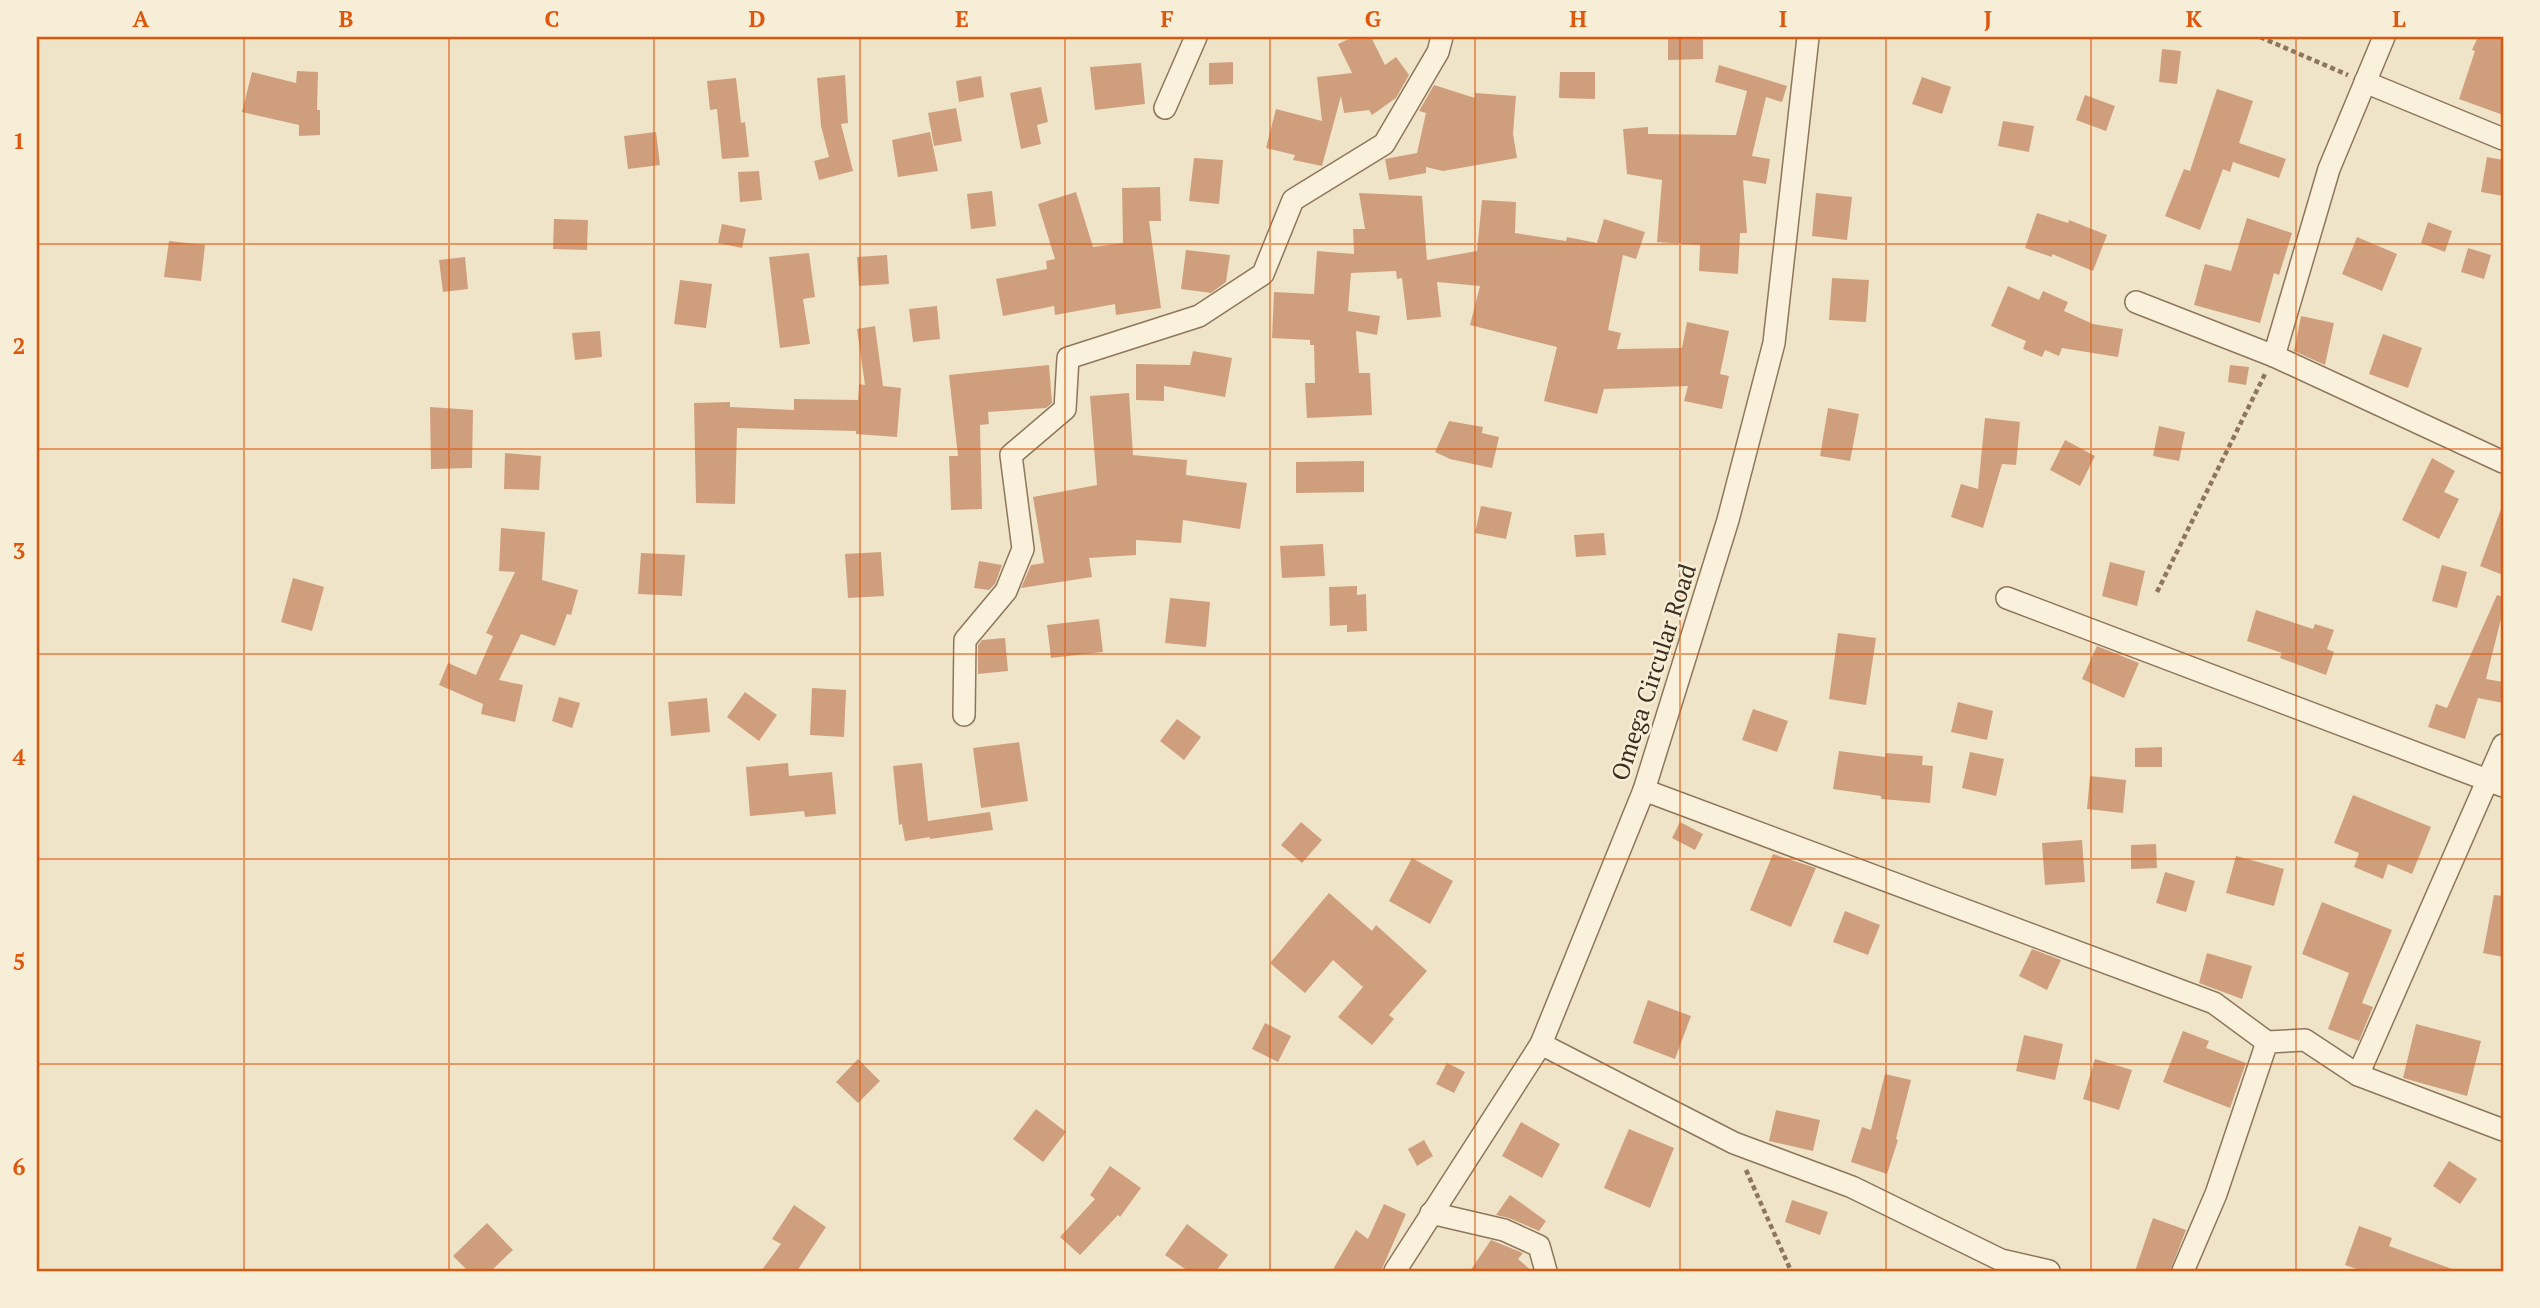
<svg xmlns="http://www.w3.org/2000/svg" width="2540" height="1308" viewBox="0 0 2540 1308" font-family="'PT Serif',serif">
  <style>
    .building { fill: #cf9f7d }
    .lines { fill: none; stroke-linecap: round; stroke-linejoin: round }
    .street-casing { stroke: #8d765c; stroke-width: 24 }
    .path { stroke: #8d765c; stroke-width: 4.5; stroke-dasharray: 5 3.5; stroke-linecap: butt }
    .street { stroke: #faf1dc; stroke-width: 21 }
    .grid { fill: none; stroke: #df570d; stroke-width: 2; stroke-opacity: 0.55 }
    .labels { text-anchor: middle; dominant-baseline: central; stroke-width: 5; stroke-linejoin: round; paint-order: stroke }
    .street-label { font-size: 24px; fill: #3d2e20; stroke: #f7eed8 }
    .neatline { fill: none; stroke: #df570d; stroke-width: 2.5 }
    .grid-label { font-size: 23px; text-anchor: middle; font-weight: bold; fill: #df570d }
  </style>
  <rect width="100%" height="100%" fill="#f0e4c8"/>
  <g class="building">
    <polygon points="1353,37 1371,37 1385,65 1396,57 1409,75 1396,98 1372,115 1369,110 1344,113 1341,96 1322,166 1293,160 1295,155 1266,148 1276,109 1322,121 1317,77 1352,73 1338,44"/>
    <polygon points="1668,37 1703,37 1703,59 1668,60"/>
    <polygon points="2478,37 2503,37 2503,115 2459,99 2475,51 2472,50"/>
    <polygon points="2162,49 2181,51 2177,84 2159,82"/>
    <polygon points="1233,62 1233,84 1209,85 1209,63"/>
    <polygon points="1141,63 1145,104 1095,110 1090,67"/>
    <polygon points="1719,65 1787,86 1782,102 1766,97 1752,156 1770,159 1766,184 1743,180 1747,233 1740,233 1738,274 1699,271 1700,245 1657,242 1662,180 1627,174 1623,129 1648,127 1648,134 1736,135 1747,91 1715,82"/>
    <polygon points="297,71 318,72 317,110 320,110 320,135 299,136 299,125 242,112 252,72 296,83"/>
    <polygon points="1560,72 1595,72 1595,99 1559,98"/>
    <polygon points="845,75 848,123 841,124 853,171 819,180 814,161 829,157 821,126 817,78"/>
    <polygon points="981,76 984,97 959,102 956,81"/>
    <polygon points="1922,77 1951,87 1942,114 1912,104"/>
    <polygon points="736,78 741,123 745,122 749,157 722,159 717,109 710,110 707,81"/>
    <polygon points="1434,85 1475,98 1475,93 1516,96 1513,134 1517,158 1443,171 1426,167 1426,173 1389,180 1385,159 1417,153 1426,113 1419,111"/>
    <polygon points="1041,87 1048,122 1037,125 1041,144 1021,149 1010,93"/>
    <polygon points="2217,89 2253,101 2239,143 2286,159 2279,178 2233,162 2230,172 2223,169 2200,230 2165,216 2184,169 2190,171"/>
    <polygon points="2085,95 2115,106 2106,131 2076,120"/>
    <polygon points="956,108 962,141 934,146 928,113"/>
    <polygon points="2003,121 2034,126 2029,152 1998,146"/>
    <polygon points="656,132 660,165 628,169 624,136"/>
    <polygon points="930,132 938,171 898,177 892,140"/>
    <polygon points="2487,157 2503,160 2503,196 2481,192"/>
    <polygon points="1194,158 1223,160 1219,204 1189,201"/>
    <polygon points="759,171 762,200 740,202 738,172"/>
    <polygon points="1160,187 1161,221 1149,221 1161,308 1116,315 1115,304 1055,315 1054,306 1003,316 996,279 1047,269 1046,261 1055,259 1038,204 1076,192 1093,247 1123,243 1122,188"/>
    <polygon points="992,191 996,226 971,229 967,194"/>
    <polygon points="1359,193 1422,196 1427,260 1477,251 1482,200 1516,202 1515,233 1566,241 1567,237 1597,243 1604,219 1645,232 1636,259 1623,255 1608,330 1621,333 1617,349 1682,348 1687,322 1729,331 1720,374 1729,376 1722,409 1684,401 1688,386 1604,389 1597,414 1544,401 1557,347 1470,325 1480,286 1437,282 1441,317 1407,320 1402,278 1397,279 1396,271 1351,273 1348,311 1380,316 1377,335 1356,331 1359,373 1370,373 1372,415 1307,418 1305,383 1315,383 1314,345 1310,345 1310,340 1272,338 1274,292 1314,294 1317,251 1354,254 1353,229 1365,229"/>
    <polygon points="1816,193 1852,197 1847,240 1812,236"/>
    <polygon points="2037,213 2068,223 2069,220 2107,235 2093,271 2052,254 2052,257 2025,248"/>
    <polygon points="2247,218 2292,233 2279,275 2274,273 2260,323 2194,305 2205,264 2231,271"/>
    <polygon points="554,219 588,220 587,250 553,249"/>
    <polygon points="2428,222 2452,231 2445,252 2421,243"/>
    <polygon points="722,224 746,229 742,248 718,243"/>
    <polygon points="2357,237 2397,254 2382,291 2342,274"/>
    <polygon points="169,241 205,245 201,281 164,277"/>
    <polygon points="2468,248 2491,255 2484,279 2461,272"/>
    <polygon points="1186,250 1230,255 1226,282 1211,293 1181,289"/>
    <polygon points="809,253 815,297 803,299 810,344 780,348 769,257"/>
    <polygon points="887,255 889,284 859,286 857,257"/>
    <polygon points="465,257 468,289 443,292 439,260"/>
    <polygon points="1832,278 1869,280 1866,322 1829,320"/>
    <polygon points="680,280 712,284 706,328 674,324"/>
    <polygon points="2008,286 2039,300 2043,291 2068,302 2064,311 2093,324 2123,329 2118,357 2062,348 2059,356 2045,350 2042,357 2023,349 2026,341 1991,326"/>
    <polygon points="937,306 940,339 913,342 909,309"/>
    <polygon points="2301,316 2334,323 2325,365 2294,351"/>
    <polygon points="875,326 883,386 901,388 897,437 856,434 856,431 737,428 735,504 696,503 694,403 730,402 730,407 794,410 794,399 858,400 859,384 865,385 857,329"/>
    <polygon points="600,331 602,357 575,360 572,333"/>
    <polygon points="2383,334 2422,348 2408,388 2369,374"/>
    <polygon points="1193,351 1232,358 1225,397 1164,386 1164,401 1136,400 1136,364 1190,365"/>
    <polygon points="1049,365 1052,403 1046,408 988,412 989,424 980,425 982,509 951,510 949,456 958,456 949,375"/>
    <polygon points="2230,365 2249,367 2246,385 2228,382"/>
    <polygon points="1129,393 1133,455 1187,460 1186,475 1247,483 1240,529 1183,520 1181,543 1136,540 1136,555 1089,558 1092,577 1021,588 1031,565 1044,563 1033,497 1097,485 1090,396"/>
    <polygon points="430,407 473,410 472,468 431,469"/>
    <polygon points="1828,408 1859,414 1850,461 1820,456"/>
    <polygon points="1985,418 2020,422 2016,465 2002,464 1983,528 1951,517 1961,484 1978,489"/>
    <polygon points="1449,421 1483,427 1482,433 1499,437 1492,468 1450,459 1435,452"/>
    <polygon points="2159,426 2185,432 2179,461 2153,456"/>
    <polygon points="2065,440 2095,456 2080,486 2050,470"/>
    <polygon points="505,453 541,456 539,490 504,489"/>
    <polygon points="2432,458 2455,471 2444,492 2459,499 2439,539 2402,520"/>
    <polygon points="1364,461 1364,492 1296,493 1296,462"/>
    <polygon points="1481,506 1512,512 1506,539 1475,533"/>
    <polygon points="2501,509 2503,509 2503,575 2480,566"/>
    <polygon points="501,528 545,532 542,580 578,590 571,615 567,614 555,646 521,634 499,680 523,685 515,722 481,714 483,704 439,685 448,663 476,675 493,636 486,633 515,572 499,571"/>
    <polygon points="1604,533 1606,555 1576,557 1574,535"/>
    <polygon points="1323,544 1325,576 1282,578 1280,546"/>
    <polygon points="881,552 884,596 848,598 845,554"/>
    <polygon points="641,553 685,555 682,596 638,594"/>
    <polygon points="979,561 1002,565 995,584 989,590 974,588"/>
    <polygon points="2110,562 2145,571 2137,606 2102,596"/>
    <polygon points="2442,565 2467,572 2457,608 2432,601"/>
    <polygon points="293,578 324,587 312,631 281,622"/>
    <polygon points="1357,586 1357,595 1366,594 1367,631 1347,632 1347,625 1330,626 1329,587"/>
    <polygon points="2497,595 2503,597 2503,611 2486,679 2503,682 2503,703 2478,698 2465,739 2428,727 2436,704 2447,708"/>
    <polygon points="1170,598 1210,602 1206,647 1165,643"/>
    <polygon points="2256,610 2313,629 2315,624 2334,630 2327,649 2334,652 2326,675 2280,658 2282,653 2247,641"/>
    <polygon points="1099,619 1103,652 1051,658 1047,625"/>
    <polygon points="1838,633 1876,638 1866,705 1829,699"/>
    <polygon points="1005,638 1008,671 978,674 978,645 982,640"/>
    <polygon points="2097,646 2139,663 2124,698 2082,679"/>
    <polygon points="812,688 846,690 844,737 810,735"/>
    <polygon points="745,692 777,715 759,741 727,717"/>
    <polygon points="559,697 580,703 572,728 552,721"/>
    <polygon points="707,698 710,732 671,736 668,702"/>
    <polygon points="1958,702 1993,711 1987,740 1951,732"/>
    <polygon points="1753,709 1788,721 1777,752 1742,740"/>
    <polygon points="1177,719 1201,737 1184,760 1160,741"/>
    <polygon points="1019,742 1028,801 981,808 973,748"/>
    <polygon points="2162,747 2162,767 2135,767 2135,748"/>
    <polygon points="1839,751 1885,757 1886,753 1923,756 1922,765 1933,766 1930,803 1881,799 1881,796 1833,789"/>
    <polygon points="1970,752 2004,759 1996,796 1962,788"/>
    <polygon points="788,763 789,776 832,772 836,814 805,817 804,811 750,816 746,767"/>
    <polygon points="922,763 928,821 990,812 993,830 930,839 929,831 930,837 905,841 902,824 899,825 893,766"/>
    <polygon points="2090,776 2126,780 2123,813 2087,809"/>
    <polygon points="2353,795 2431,827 2412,874 2388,864 2383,879 2354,867 2359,853 2334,843"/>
    <polygon points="1301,822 1322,840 1302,863 1281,845"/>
    <polygon points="1680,822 1703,834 1695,850 1672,838"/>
    <polygon points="2082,840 2085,882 2045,885 2042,843"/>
    <polygon points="2156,844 2157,868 2131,869 2131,845"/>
    <polygon points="1773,854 1816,868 1791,927 1750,910"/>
    <polygon points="2236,856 2284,869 2274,906 2226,893"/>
    <polygon points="1412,858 1453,881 1430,924 1389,901"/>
    <polygon points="2165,872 2195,881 2186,912 2156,903"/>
    <polygon points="1329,893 1372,931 1376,925 1427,971 1389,1015 1394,1019 1372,1045 1338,1017 1363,987 1333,960 1305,993 1270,963"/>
    <polygon points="2494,895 2503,896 2503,957 2483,953"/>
    <polygon points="2322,902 2392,930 2362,1003 2373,1007 2359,1041 2328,1029 2349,973 2302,954"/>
    <polygon points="1845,911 1880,925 1868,955 1833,942"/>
    <polygon points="2032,949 2061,960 2047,990 2019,976"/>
    <polygon points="2207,953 2252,966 2242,999 2199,983"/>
    <polygon points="1648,1000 1691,1016 1675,1059 1633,1043"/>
    <polygon points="1265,1023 1291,1036 1278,1062 1252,1049"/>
    <polygon points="2416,1024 2481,1041 2467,1096 2403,1078"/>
    <polygon points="2183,1031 2209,1041 2206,1048 2246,1063 2230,1108 2163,1082"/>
    <polygon points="2024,1035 2063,1044 2055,1080 2016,1071"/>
    <polygon points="858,1059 880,1081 858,1103 836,1082"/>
    <polygon points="2095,1059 2132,1070 2119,1110 2083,1099"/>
    <polygon points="1447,1063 1465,1072 1454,1093 1436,1084"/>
    <polygon points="1885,1074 1911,1080 1896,1139 1898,1140 1887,1174 1851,1162 1862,1127 1871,1130"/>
    <polygon points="1036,1109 1066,1132 1043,1162 1013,1139"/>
    <polygon points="1776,1110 1820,1120 1813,1151 1769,1141"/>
    <polygon points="1521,1122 1560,1144 1542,1178 1502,1156"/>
    <polygon points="1629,1129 1674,1148 1650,1208 1604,1188"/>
    <polygon points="1424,1140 1433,1156 1417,1166 1408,1149"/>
    <polygon points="2449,1161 2477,1179 2460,1204 2433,1186"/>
    <polygon points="1110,1166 1141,1188 1120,1217 1118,1215 1080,1255 1060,1237 1095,1199 1090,1195"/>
    <polygon points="1510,1195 1546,1221 1539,1231 1509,1218 1496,1215"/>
    <polygon points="1792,1200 1828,1212 1820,1235 1785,1222"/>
    <polygon points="1384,1204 1406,1214 1381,1271 1332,1271 1356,1230 1368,1239"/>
    <polygon points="794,1205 826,1227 797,1271 761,1271 781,1244 772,1239"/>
    <polygon points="2153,1218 2186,1230 2170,1271 2135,1271"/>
    <polygon points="487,1223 513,1250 491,1271 468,1271 453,1256"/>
    <polygon points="1187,1224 1228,1255 1216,1271 1188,1271 1165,1255"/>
    <polygon points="2359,1226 2392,1238 2389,1246 2452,1269 2452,1271 2363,1271 2345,1265"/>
    <polygon points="1491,1240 1523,1253 1518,1259 1532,1271 1470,1271"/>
  </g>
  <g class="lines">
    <defs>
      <g id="street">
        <polyline points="2384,37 2329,169 2274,356 2503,462"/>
        <polyline points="2365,82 2503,139"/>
        <polyline points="1165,108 1196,37"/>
        <polyline points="2136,302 2274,356"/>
        <polyline points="2007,598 2503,786"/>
        <polyline points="964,715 965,640 1006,591 1023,549 1011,455 1065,409 1068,358 1199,316 1263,274 1293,200 1384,144 1438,52 1442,37"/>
        <polyline points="1644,790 2214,1003 2267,1042"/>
        <polyline points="1541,1044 1734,1143 1852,1187 2001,1260 2049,1271"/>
        <polyline points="2358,1075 2503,1130"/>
        <polyline points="1431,1213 1504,1230 1539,1246 1546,1271"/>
        <polyline points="1395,1271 1541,1044 1644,790 1728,520 1774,343 1808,37"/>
        <polyline points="2183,1271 2216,1194 2267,1042 2305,1040 2358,1075 2503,745"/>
      </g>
    </defs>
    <use href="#street" class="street-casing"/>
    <g class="path">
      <polyline points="2260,37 2348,75"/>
      <polyline points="2157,592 2266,372"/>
      <polyline points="1746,1170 1791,1271"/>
    </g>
    <use href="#street" class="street"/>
  </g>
  <path class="grid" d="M244 37V1271M449 37V1271M654 37V1271M860 37V1271M1065 37V1271M1270 37V1271M1475 37V1271M1680 37V1271M1886 37V1271M2091 37V1271M2296 37V1271M37 244H2503M37 449H2503M37 654H2503M37 859H2503M37 1064H2503"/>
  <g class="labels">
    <g class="street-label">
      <text transform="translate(1653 672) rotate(-72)">Omega Circular Road</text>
    </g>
  </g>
  <rect width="2540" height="1308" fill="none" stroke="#f7eed8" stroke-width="77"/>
  <rect x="38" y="38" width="2464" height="1232" class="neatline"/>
  <g class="grid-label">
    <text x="141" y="27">A</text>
    <text x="346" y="27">B</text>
    <text x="552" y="27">C</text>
    <text x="757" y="27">D</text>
    <text x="962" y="27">E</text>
    <text x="1167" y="27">F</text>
    <text x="1373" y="27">G</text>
    <text x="1578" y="27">H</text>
    <text x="1783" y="27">I</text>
    <text x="1988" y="27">J</text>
    <text x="2194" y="27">K</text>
    <text x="2399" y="27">L</text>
    <text x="19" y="149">1</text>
    <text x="19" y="354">2</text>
    <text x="19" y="559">3</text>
    <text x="19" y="765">4</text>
    <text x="19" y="970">5</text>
    <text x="19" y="1175">6</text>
  </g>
</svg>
